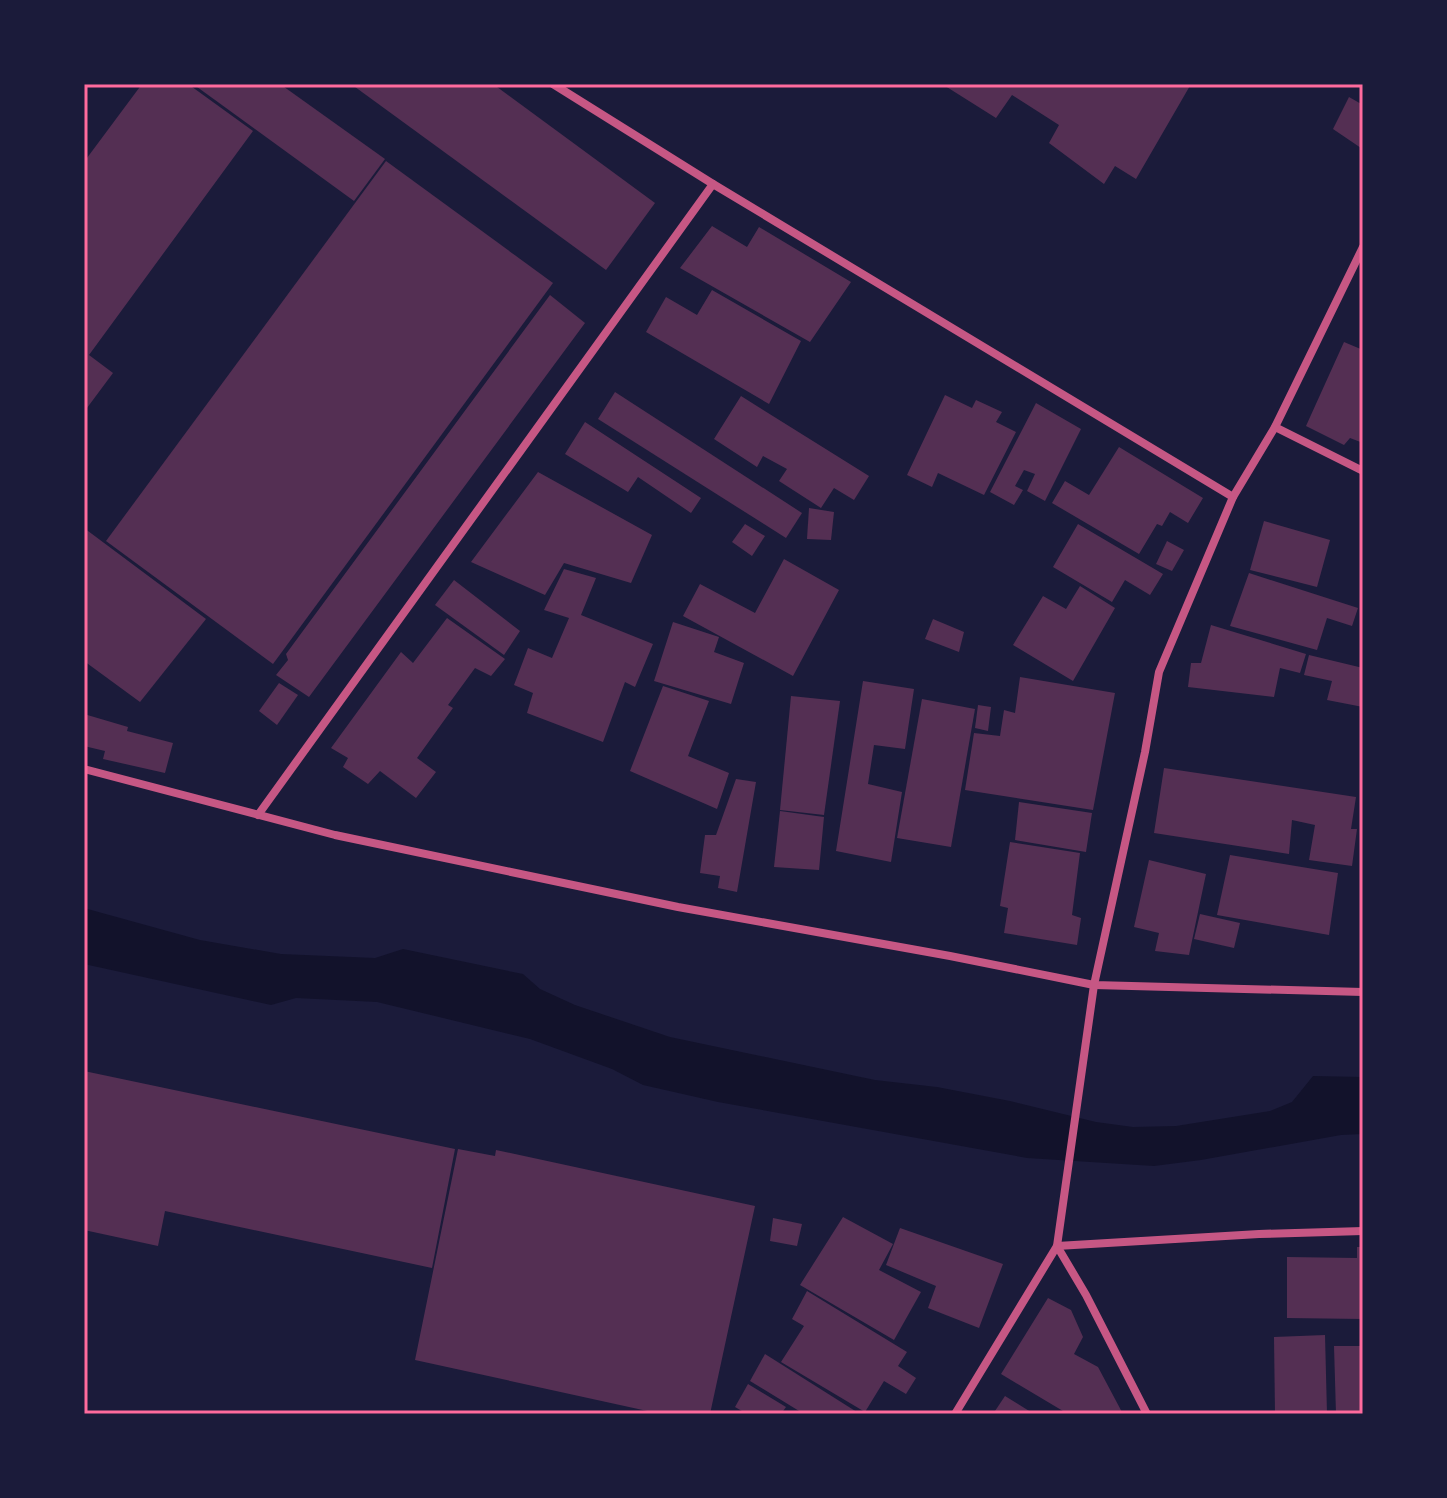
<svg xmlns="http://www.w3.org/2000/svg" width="1447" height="1498" viewBox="0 0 1447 1498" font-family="Literata,serif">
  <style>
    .water { fill: #12122b }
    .building { fill: #542f53 }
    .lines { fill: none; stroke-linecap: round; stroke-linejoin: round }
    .minor { stroke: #c65784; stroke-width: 8 }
    .neatline { fill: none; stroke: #ff6b9d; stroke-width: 3 }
  </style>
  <rect width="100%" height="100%" fill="#1b1b3a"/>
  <polygon class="water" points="84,908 200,940 281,954 375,958 403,949 523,974 540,989 575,1005 670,1037 875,1080 937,1087 1010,1101 1096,1122 1133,1127 1176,1126 1270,1111 1292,1102 1313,1076 1363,1077 1363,1134 1341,1135 1201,1160 1154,1166 1027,1158 718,1102 643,1085 612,1069 530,1039 377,1002 296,998 271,1005 84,964"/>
  <g class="building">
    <polygon points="142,84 188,84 253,131 89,355 113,373 84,412 84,162"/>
    <polygon points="193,84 280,84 385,159 354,201"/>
    <polygon points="351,84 493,84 655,203 606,270"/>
    <polygon points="942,84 1191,84 1136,179 1115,166 1104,184 1049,143 1059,125 1012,95 996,118"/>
    <polygon points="1349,97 1363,105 1361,148 1333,129"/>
    <polygon points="386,161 553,283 273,664 106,541"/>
    <polygon points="712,226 747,247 759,227 851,282 810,342 680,268"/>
    <polygon points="712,290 801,341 769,404 646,332 666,297 697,315"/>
    <polygon points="550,295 585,323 309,697 276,675 288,660 286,654"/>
    <polygon points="1344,342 1363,350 1363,443 1350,438 1344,445 1306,426"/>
    <polygon points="615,392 802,513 786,538 598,419"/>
    <polygon points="945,395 972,408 976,400 1002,412 996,422 1016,432 984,495 938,473 932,487 907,475"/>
    <polygon points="741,396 869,476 854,500 834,488 821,508 779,481 787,469 763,456 757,467 714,439"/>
    <polygon points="1036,403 1081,429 1045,501 1027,491 1035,474 1024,470 1015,486 1023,490 1014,505 990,492"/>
    <polygon points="585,422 701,498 691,513 638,477 628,492 565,454"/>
    <polygon points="1119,447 1203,498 1188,523 1170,512 1162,526 1157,524 1139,554 1052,503 1065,481 1089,495"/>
    <polygon points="538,472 652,535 631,583 564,563 545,595 471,562"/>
    <polygon points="809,508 834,512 831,540 807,539"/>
    <polygon points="1264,521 1330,540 1317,587 1250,570"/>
    <polygon points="745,524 765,536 752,556 732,542"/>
    <polygon points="1078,524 1163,574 1150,595 1125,580 1112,602 1053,567"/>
    <polygon points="84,528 206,619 140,702 84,661"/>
    <polygon points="1167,541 1184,550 1172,571 1156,564"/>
    <polygon points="784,559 839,590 793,676 683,616 700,584 755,613"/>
    <polygon points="564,569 596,578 581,615 653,644 635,687 625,682 603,742 527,713 533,693 514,685 528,648 552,658 569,618 544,610"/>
    <polygon points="1249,573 1358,608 1352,626 1327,618 1317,650 1230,626"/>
    <polygon points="454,580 520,631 504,655 435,605"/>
    <polygon points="1080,586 1115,608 1073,681 1013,645 1043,596 1066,609"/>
    <polygon points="447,618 505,659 491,676 475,668 448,705 453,708 417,758 436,772 416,798 380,771 368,784 343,767 348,758 331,748 401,652 413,663"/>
    <polygon points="933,619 964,632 959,652 925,639"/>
    <polygon points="673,622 719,637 714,652 744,663 731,704 654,681"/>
    <polygon points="1211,625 1306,654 1300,673 1280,668 1274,697 1188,687 1191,663 1201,663"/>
    <polygon points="1309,655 1363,668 1363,707 1327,700 1332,681 1304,675"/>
    <polygon points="1020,677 1115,693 1093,810 965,790 974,733 1000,736 1004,710 1015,713"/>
    <polygon points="863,681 914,689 905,749 874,745 868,784 902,792 891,862 836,851"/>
    <polygon points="279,683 298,695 277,725 259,711"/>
    <polygon points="663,686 709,701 688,756 729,773 717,809 630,771"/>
    <polygon points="791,696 840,701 824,815 780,810"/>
    <polygon points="922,699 975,709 951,847 897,838"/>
    <polygon points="978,705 991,707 988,731 975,728"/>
    <polygon points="84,714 128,727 127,731 173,743 165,773 103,759 105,751 84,746"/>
    <polygon points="1164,768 1356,797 1351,829 1357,829 1352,866 1309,860 1315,825 1292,820 1289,854 1154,833"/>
    <polygon points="736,779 756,782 737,892 718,888 720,876 700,873 705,835 716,835"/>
    <polygon points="1019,802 1092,813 1086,852 1015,840"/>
    <polygon points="780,811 824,817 819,870 774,867"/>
    <polygon points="1010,842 1080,853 1072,915 1081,918 1077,945 1004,933 1008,908 1000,906"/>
    <polygon points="1230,855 1338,873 1329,935 1217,915"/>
    <polygon points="1149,860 1206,874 1189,955 1155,951 1159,933 1134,927"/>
    <polygon points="1200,914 1240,923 1234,948 1194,939"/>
    <polygon points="84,1071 455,1149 432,1268 165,1211 158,1246 84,1230"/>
    <polygon points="458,1149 495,1156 496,1150 755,1206 710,1414 693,1412 692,1414 661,1414 415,1360"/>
    <polygon points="843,1217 893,1244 879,1270 921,1292 894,1340 800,1285"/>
    <polygon points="773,1218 802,1224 797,1246 770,1241"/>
    <polygon points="900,1228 1003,1264 979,1328 928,1308 936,1286 886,1265"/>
    <polygon points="1357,1247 1363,1247 1363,1319 1287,1318 1287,1257 1357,1258"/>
    <polygon points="807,1291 907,1352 898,1366 916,1378 906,1394 884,1381 865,1412 781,1362 804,1326 792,1319"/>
    <polygon points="1048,1298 1071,1310 1083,1337 1074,1354 1098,1367 1123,1414 1068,1414 1001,1374"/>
    <polygon points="1325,1335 1327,1414 1275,1414 1274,1337"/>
    <polygon points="1334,1346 1363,1346 1363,1414 1336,1414"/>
    <polygon points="765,1354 860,1414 804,1414 750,1381"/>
    <polygon points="748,1384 786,1407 781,1414 747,1414 735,1407"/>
    <polygon points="1005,1396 1034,1414 993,1414"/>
  </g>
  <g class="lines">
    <g class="minor">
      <polyline points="553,84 713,184 1233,497"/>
      <polyline points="1275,427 1363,471"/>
      <polyline points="84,769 335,835 678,907 950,956 1094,985 1363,992"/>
      <polyline points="258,815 713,184"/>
      <polyline points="955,1414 1057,1246 1259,1234 1363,1231"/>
      <polyline points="1147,1414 1086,1295 1057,1246 1094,985 1145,752 1159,672 1233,497 1275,427 1363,247"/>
    </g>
  </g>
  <rect width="1447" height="1498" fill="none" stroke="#1b1b3a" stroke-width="172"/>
  <rect x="86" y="86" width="1275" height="1326" class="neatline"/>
</svg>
